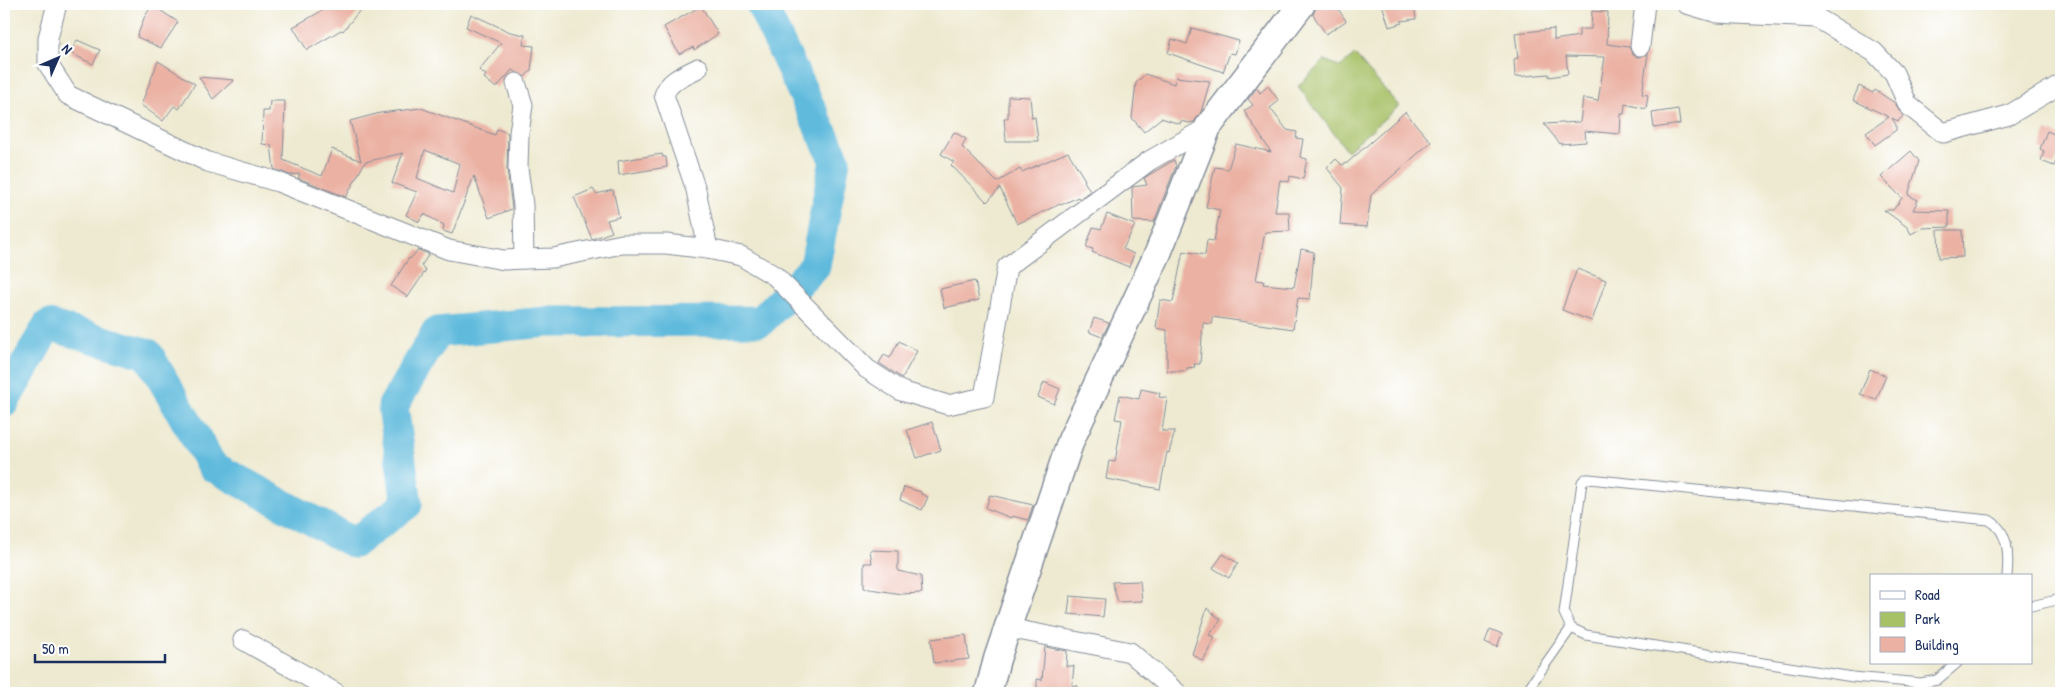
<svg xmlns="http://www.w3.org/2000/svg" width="2065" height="697" viewBox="0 0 2065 697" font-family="'Patrick Hand',sans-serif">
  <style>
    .green { fill: #a7c167; stroke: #617862 }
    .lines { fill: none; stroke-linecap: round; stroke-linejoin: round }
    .river { stroke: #5ebadc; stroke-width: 31 }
    .building { fill: #ebb2a4; fill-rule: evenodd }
    .lane-casing { stroke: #848c98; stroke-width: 11 }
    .street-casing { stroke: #848c98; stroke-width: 21 }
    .secondary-casing { stroke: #848c98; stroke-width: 29 }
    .lane { stroke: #fff; stroke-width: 9 }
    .street { stroke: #fff; stroke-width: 19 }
    .secondary { stroke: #fff; stroke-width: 26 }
  </style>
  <rect width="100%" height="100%" fill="#fff"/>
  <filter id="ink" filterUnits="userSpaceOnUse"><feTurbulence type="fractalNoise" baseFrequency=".02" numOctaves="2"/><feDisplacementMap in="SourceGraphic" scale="10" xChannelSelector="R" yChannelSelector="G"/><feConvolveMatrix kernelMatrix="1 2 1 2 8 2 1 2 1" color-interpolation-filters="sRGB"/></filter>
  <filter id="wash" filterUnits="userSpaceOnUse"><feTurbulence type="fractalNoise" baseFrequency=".0096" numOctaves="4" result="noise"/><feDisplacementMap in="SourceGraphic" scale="20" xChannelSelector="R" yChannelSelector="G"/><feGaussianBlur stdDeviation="1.12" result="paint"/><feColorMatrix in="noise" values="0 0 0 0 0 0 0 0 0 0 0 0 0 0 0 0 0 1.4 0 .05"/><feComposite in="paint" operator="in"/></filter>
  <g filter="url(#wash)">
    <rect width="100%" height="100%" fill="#eeead1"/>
    <polygon class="green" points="1355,55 1399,106 1347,151 1298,86 1325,60 1340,67"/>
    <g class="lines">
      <polyline class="river" points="4,402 48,325 148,354 212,466 354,543 407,504 393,406 437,332 547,322 761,321 815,266 835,160 761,4"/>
    </g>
    <g id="blocks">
      <g class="building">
        <polygon points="324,4 365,4 343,31 341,30 307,50 293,27 325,9"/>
        <polygon points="1317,4 1335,4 1346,21 1326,34 1313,15"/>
        <polygon points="1382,4 1414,4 1416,19 1401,21 1402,23 1389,27"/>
        <polygon points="152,5 178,22 161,48 137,37 144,18"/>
        <polygon points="701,6 718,34 694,50 693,47 679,54 664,27"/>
        <polygon points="1592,11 1608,12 1607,44 1629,47 1633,55 1638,57 1648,54 1642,94 1648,95 1646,109 1625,104 1624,114 1621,114 1620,134 1585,131 1586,142 1560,144 1544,124 1580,122 1583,98 1598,101 1605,57 1566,56 1568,74 1549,77 1549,74 1515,77 1514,59 1518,58 1515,33 1554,29 1554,40 1579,36 1579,29 1591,29"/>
        <polygon points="471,14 510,32 525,35 523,45 534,46 531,70 525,77 512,70 496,88 484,78 486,75 479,70 501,43 466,27"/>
        <polygon points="1192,28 1239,41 1235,54 1230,53 1223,72 1168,53 1172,39 1187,44"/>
        <polygon points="77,40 100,50 93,64 70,53"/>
        <polygon points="158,61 195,84 179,109 174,106 163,121 141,105"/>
        <polygon points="1145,74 1174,84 1176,77 1210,81 1201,112 1194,122 1189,123 1181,121 1180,124 1161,118 1144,132 1132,118 1136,83"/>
        <polygon points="199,77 234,80 213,99"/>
        <polygon points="1268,86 1279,101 1270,108 1287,130 1297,132 1296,138 1303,139 1300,157 1307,159 1303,179 1290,176 1289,182 1280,180 1275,212 1289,212 1290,231 1265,232 1256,280 1264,281 1263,284 1294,287 1301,249 1314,252 1310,299 1298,298 1293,329 1212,317 1212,324 1203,323 1200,364 1194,364 1195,367 1187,368 1187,371 1167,371 1167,330 1156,328 1160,300 1173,302 1183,251 1205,255 1207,240 1214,241 1220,210 1206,207 1215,167 1228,169 1236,144 1271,152 1244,111 1253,105 1248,99 1257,88 1260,93"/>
        <polygon points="1859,86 1873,93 1875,90 1895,103 1903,116 1898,121 1892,118 1896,125 1896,130 1875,145 1866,133 1889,117 1853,100"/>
        <polygon points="1008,96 1030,97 1032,118 1035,117 1038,141 1006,141 1004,118 1008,118"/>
        <path d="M270 101H285L283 160 322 176 332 149 361 161 350 121 380 113 421 108 495 135 497 129 508 133 507 169 512 209 489 218 474 176 452 234 443 231 444 225 424 214 419 222 406 215 417 192 392 183 403 153 365 162 346 197 298 178 300 174 290 175 274 169 271 145 262 144 263 111H269ZM425 150 460 164 453 193 417 178Z"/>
        <polygon points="1678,109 1680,124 1654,128 1652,113"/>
        <polygon points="1405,112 1431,142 1371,195 1367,227 1340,225 1343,188 1327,168 1336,159 1342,165 1347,163"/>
        <polygon points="2047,131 2061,137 2061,150 2054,166 2041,161 2044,151 2040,149"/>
        <polygon points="954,132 966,139 962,147 997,182 1020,169 1022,172 1068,152 1085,180 1084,181 1090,191 1079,199 1078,197 1061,205 1060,204 1017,224 1000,188 987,202 951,165 954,162 941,154"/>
        <polygon points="1911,151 1919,161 1908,195 1918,200 1913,210 1949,211 1949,227 1922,228 1911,234 1907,227 1884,210 1893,210 1902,198 1881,177"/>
        <polygon points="662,154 663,157 666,157 667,167 619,175 618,161"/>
        <polygon points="1174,160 1176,166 1154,222 1133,221 1132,187 1147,185 1144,178"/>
        <polygon points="593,189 596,194 613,190 619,217 607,220 612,232 592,239 574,197"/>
        <polygon points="1107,214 1135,225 1123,249 1134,254 1129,267 1092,252 1093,249 1086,247 1093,227 1101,229"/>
        <polygon points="1938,230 1962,230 1963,257 1939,258"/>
        <polygon points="418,250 429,254 421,266 426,270 408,297 391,286 409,258 410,259"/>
        <polygon points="1577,269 1606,280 1592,321 1562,310"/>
        <polygon points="975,281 979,300 944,308 940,289"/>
        <polygon points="1094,318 1109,323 1102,337 1089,332"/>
        <polygon points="899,341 917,351 902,378 879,363 884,355 890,358"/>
        <polygon points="1870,369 1886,376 1876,400 1860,394"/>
        <polygon points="1044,382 1060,389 1054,404 1038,397"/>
        <polygon points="1141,389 1160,393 1159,397 1167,398 1162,431 1175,431 1169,453 1167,452 1160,489 1106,479 1109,461 1115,462 1122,420 1115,419 1120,395 1139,399"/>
        <polygon points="932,422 941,450 917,458 907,430"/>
        <polygon points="904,487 921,492 921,494 928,497 922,510 900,500"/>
        <polygon points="990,495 1033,505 1028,520 1012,516 1011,518 986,508"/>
        <polygon points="870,550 898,551 898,571 921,576 922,593 901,594 864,588 864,563 872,563"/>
        <polygon points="1223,554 1238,563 1229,578 1213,568"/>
        <polygon points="1140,581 1142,601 1118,602 1112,582"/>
        <polygon points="1070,596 1105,599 1103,617 1068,614"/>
        <polygon points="1207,608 1221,620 1209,635 1215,637 1203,661 1192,654"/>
        <polygon points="1490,629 1502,634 1497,647 1485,642"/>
        <polygon points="966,635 969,659 934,663 931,639"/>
        <polygon points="1045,647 1067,651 1066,666 1074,666 1072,685 1078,686 1077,693 1037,693 1037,679 1042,680"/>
      </g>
    </g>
  </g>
  <g filter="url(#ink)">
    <use href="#blocks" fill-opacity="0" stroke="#848c98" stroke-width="1"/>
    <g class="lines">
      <defs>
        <g id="lane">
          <polyline points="2031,606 2061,599"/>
          <path d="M1957 663 1937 680 1921 683 1853 677 1586 635 1571 628 1564 613 1582 482 1585 479H1589L1989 520C2009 531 2009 555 2007 576"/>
          <polyline points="1525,693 1571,628"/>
        </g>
        <g id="street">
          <polyline points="57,4 48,38 48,64 68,95 208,162 278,182 449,250 504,260 524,259 553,258 622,244 666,244 708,249 741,256 775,276 867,369 901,391 948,405 984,397 1007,267 1149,161 1208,127"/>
          <polyline points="1686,4 1717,13 1817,18 1874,52 1894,73 1908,105 1943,133 2009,115 2061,84"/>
          <polyline points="1640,46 1645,4"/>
          <path d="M698 68C685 75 669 80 664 95L696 190 708 249"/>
          <polyline points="516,83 523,105 519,133 518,168 523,205 524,259"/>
          <polyline points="1008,628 1130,652 1177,693"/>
          <polyline points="243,640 336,693"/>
        </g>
        <polyline id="secondary" points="988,693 997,659 1071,440 1158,253 1208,127 1302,4"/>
      </defs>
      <use href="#lane" class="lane-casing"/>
      <use href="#street" class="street-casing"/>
      <use href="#secondary" class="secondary-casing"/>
      <use href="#lane" class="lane"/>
      <use href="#street" class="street"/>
      <use href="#secondary" class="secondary"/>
    </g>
  </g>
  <rect width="2065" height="697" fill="none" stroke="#fff" stroke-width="20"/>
  <rect x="1870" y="574" width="162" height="90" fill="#ffffff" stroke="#a4acbf"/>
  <rect x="1880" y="591" width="25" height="8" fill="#ffffff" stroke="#a4acbf"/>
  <text x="1915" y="600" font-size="15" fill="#1b2f5e">Road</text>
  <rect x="1880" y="612" width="25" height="15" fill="#a7c167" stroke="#a4acbf"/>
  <text x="1915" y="624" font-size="15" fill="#1b2f5e">Park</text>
  <rect x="1880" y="637" width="25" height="15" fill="#ebb2a4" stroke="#a4acbf"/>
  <text x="1915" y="650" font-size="15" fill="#1b2f5e">Building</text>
  <g transform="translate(58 58) rotate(45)" stroke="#ffffff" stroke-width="4" paint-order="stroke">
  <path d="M0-4L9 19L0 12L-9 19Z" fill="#1b2f5e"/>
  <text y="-8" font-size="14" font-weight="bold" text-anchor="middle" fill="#1b2f5e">N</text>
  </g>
  <path d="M35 654v8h130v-8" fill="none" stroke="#1b2f5e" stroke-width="2.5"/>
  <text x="42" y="654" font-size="15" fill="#1b2f5e" stroke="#ffffff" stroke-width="4" paint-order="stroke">50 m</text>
</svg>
